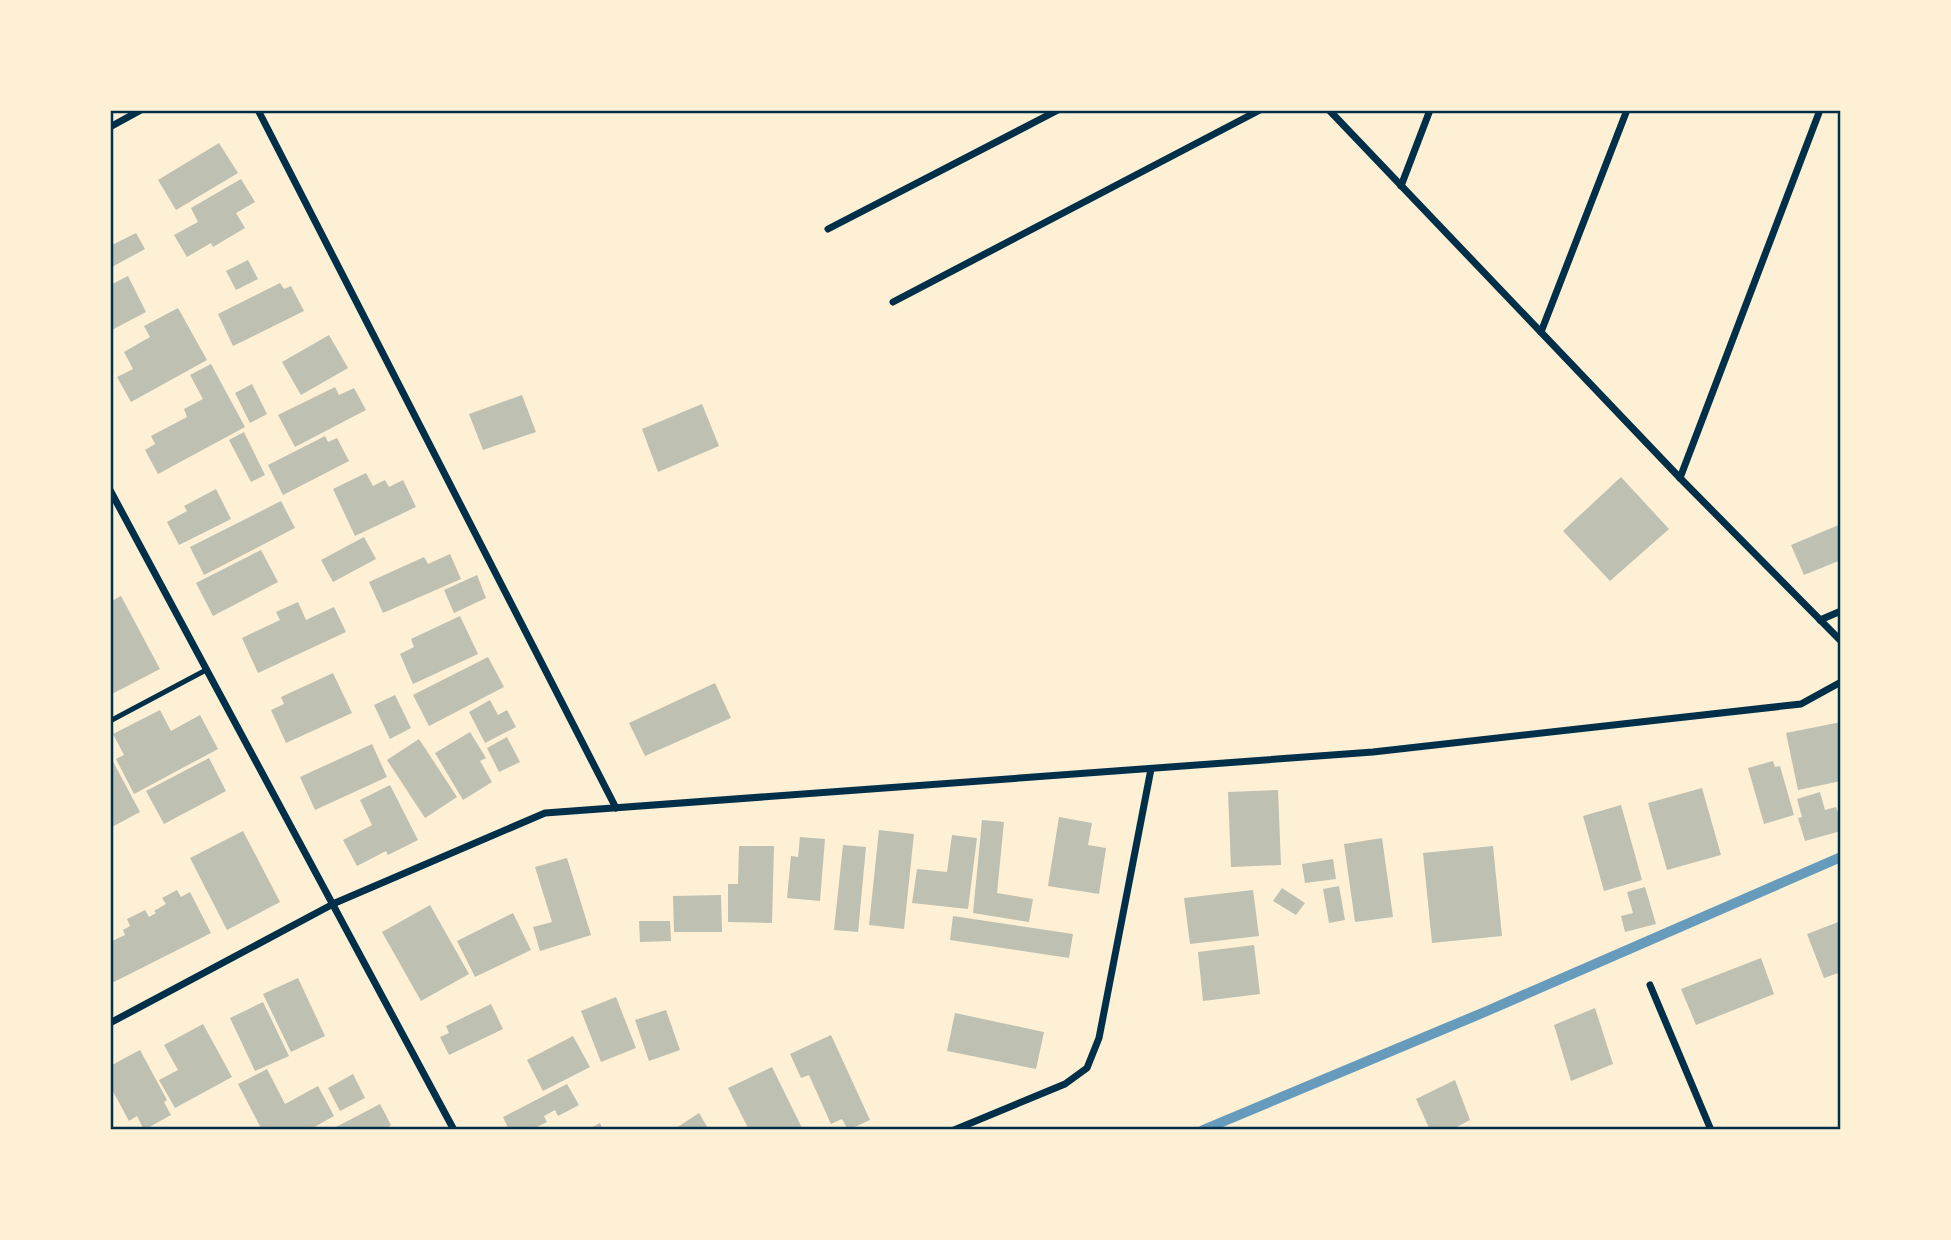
<svg xmlns="http://www.w3.org/2000/svg" width="1951" height="1240" viewBox="0 0 1951 1240" font-family="'Work Sans',sans-serif">
  <style>
    .lines { fill: none; stroke-linecap: round; stroke-linejoin: round }
    .stream { stroke: #669bbc; stroke-width: 10 }
    .building { fill: #bec0b2 }
    .service { stroke: #003049; stroke-width: 5 }
    .minor { stroke: #003049; stroke-width: 7 }
    .neatline { fill: none; stroke: #003049; stroke-width: 2.5 }
  </style>
  <rect width="100%" height="100%" fill="#fdf0d5"/>
  <g class="lines">
    <polyline class="stream" points="1203,1130 1487,1011 1841,857"/>
  </g>
  <g class="building">
    <polygon points="219,143 238,173 176,210 158,180"/>
    <polygon points="241,179 255,202 236,213 245,228 213,247 211,243 187,257 174,235 198,222 191,208"/>
    <polygon points="136,233 145,249 110,268 110,246"/>
    <polygon points="248,260 258,279 236,290 226,271"/>
    <polygon points="128,276 146,312 110,331 110,285"/>
    <polygon points="280,283 284,289 291,286 304,311 233,346 218,314"/>
    <polygon points="178,308 207,360 131,402 117,377 133,369 124,352 150,337 144,326"/>
    <polygon points="329,335 348,368 301,395 282,362"/>
    <polygon points="211,364 245,427 158,474 145,450 155,444 151,436 187,417 184,409 203,399 190,375"/>
    <polygon points="252,384 267,414 250,423 235,393"/>
    <polygon points="335,387 339,395 354,388 366,410 295,447 278,415"/>
    <polygon points="522,395 536,432 483,450 469,414"/>
    <polygon points="702,404 719,446 658,472 642,429"/>
    <polygon points="244,432 265,475 251,482 229,440"/>
    <polygon points="325,436 328,442 337,438 349,461 283,495 268,465"/>
    <polygon points="366,473 373,486 385,480 389,487 403,480 416,507 355,536 333,489"/>
    <polygon points="1621,477 1669,529 1610,581 1563,531"/>
    <polygon points="216,489 231,519 179,545 167,522 187,511 184,506"/>
    <polygon points="281,501 295,528 204,575 190,547"/>
    <polygon points="1841,524 1841,560 1804,575 1791,545"/>
    <polygon points="364,537 376,559 333,582 321,560"/>
    <polygon points="261,550 278,582 213,616 196,583"/>
    <polygon points="450,554 461,579 383,613 369,582 424,557 428,564"/>
    <polygon points="477,575 486,598 454,613 444,590"/>
    <polygon points="121,596 160,669 110,695 110,602"/>
    <polygon points="298,602 306,620 334,607 346,632 258,673 242,638 280,620 276,612"/>
    <polygon points="460,616 478,654 413,684 400,654 414,647 411,639"/>
    <polygon points="488,657 504,687 429,726 413,695"/>
    <polygon points="333,673 352,713 286,743 271,710 284,704 281,697"/>
    <polygon points="715,683 731,718 645,756 629,723"/>
    <polygon points="395,695 411,728 390,739 374,705"/>
    <polygon points="490,700 498,715 507,710 516,727 485,743 469,712"/>
    <polygon points="160,710 171,731 200,715 218,749 134,794 116,759 124,755 113,734"/>
    <polygon points="1841,722 1841,781 1798,790 1786,733"/>
    <polygon points="470,732 486,758 480,761 492,782 463,800 435,753"/>
    <polygon points="507,737 520,762 499,772 487,748"/>
    <polygon points="419,739 457,797 425,818 387,760"/>
    <polygon points="372,744 387,777 315,810 300,777"/>
    <polygon points="110,756 140,812 110,828"/>
    <polygon points="209,758 226,791 164,824 146,791"/>
    <polygon points="1773,761 1775,767 1780,766 1794,815 1764,824 1748,768"/>
    <polygon points="390,785 418,840 388,855 386,851 357,866 343,840 372,825 360,800"/>
    <polygon points="1702,788 1721,855 1667,870 1648,803"/>
    <polygon points="1278,790 1281,865 1231,867 1228,792"/>
    <polygon points="1820,792 1825,810 1836,807 1841,822 1841,831 1805,841 1798,818 1802,817 1797,799"/>
    <polygon points="1621,805 1642,880 1604,891 1583,816"/>
    <polygon points="1059,817 1092,823 1088,845 1106,848 1099,894 1048,886"/>
    <polygon points="982,820 1004,822 997,893 1033,899 1029,922 973,913"/>
    <polygon points="879,830 914,834 904,929 869,925"/>
    <polygon points="243,831 280,902 227,930 190,858"/>
    <polygon points="952,835 977,838 968,909 912,903 917,869 947,872"/>
    <polygon points="800,837 825,839 820,901 787,898 791,856 798,857"/>
    <polygon points="1382,838 1393,917 1355,922 1344,844"/>
    <polygon points="843,845 866,847 858,932 834,930"/>
    <polygon points="739,846 774,846 772,923 728,922 728,884 738,884"/>
    <polygon points="1493,846 1502,936 1432,943 1423,853"/>
    <polygon points="567,858 591,935 540,951 533,927 552,922 535,867"/>
    <polygon points="1333,859 1336,879 1305,883 1302,864"/>
    <polygon points="1339,886 1345,920 1329,923 1323,889"/>
    <polygon points="1645,887 1656,924 1625,932 1621,916 1633,913 1627,892"/>
    <polygon points="1282,888 1305,903 1296,915 1273,901"/>
    <polygon points="177,890 181,897 190,892 211,933 110,984 110,942 125,935 123,930 130,926 127,919 145,910 149,917 156,913 154,911 166,904 162,898"/>
    <polygon points="1253,890 1259,936 1190,944 1184,898"/>
    <polygon points="721,895 722,932 674,932 673,896"/>
    <polygon points="430,905 469,974 421,1001 382,932"/>
    <polygon points="513,913 531,950 475,977 457,941"/>
    <polygon points="953,916 1073,934 1069,958 950,940"/>
    <polygon points="639,921 670,921 671,941 640,942"/>
    <polygon points="1841,921 1841,972 1824,978 1807,934"/>
    <polygon points="1254,945 1260,994 1203,1001 1198,952"/>
    <polygon points="1761,958 1774,994 1696,1025 1681,989"/>
    <polygon points="298,978 325,1036 291,1052 263,994"/>
    <polygon points="616,997 636,1048 601,1062 581,1011"/>
    <polygon points="263,1002 289,1056 255,1071 230,1018"/>
    <polygon points="491,1004 503,1029 449,1055 440,1037 449,1033 446,1026"/>
    <polygon points="1595,1008 1613,1064 1571,1081 1554,1025"/>
    <polygon points="666,1010 680,1050 649,1061 635,1020"/>
    <polygon points="955,1013 1044,1032 1036,1069 947,1051"/>
    <polygon points="203,1024 232,1077 175,1108 159,1080 178,1070 164,1045"/>
    <polygon points="831,1035 870,1120 848,1130 842,1119 831,1124 809,1075 801,1078 790,1054"/>
    <polygon points="573,1036 590,1067 543,1091 527,1060"/>
    <polygon points="140,1050 167,1100 164,1102 171,1115 144,1130 137,1116 129,1121 110,1086 110,1066"/>
    <polygon points="772,1067 803,1130 749,1130 728,1088"/>
    <polygon points="267,1069 285,1104 318,1086 334,1116 309,1130 262,1130 238,1084"/>
    <polygon points="353,1074 365,1098 340,1111 328,1088"/>
    <polygon points="1455,1080 1470,1120 1451,1130 1430,1130 1416,1099"/>
    <polygon points="567,1084 579,1105 558,1116 555,1110 544,1116 547,1122 531,1130 521,1130 520,1128 509,1130 503,1117"/>
    <polygon points="380,1104 391,1125 383,1130 338,1130 336,1127"/>
    <polygon points="699,1113 709,1130 673,1130"/>
    <polygon points="600,1123 603,1130 587,1130"/>
  </g>
  <g class="lines">
    <polyline class="service" points="110,721 206,670"/>
    <g class="minor">
      <polyline points="258,110 616,808"/>
      <polyline points="1329,110 1680,478 1841,641"/>
      <polyline points="110,127 141,110"/>
      <polyline points="1401,186 1430,110"/>
      <polyline points="828,229 1058,110"/>
      <polyline points="893,302 1260,110"/>
      <polyline points="1541,332 1627,110"/>
      <polyline points="1680,478 1820,110"/>
      <path d="M110 490C224 704 341 916 454 1130"/>
      <polyline points="1820,620 1841,611"/>
      <polyline points="1650,985 1711,1130"/>
      <polyline points="110,1023 335,903 545,813 1373,752 1801,704 1841,682"/>
      <polyline points="954,1130 1065,1084 1087,1068 1099,1038 1151,769"/>
    </g>
  </g>
  <rect width="1951" height="1240" fill="none" stroke="#fdf0d5" stroke-width="224"/>
  <rect x="112" y="112" width="1727" height="1016" class="neatline"/>
</svg>
